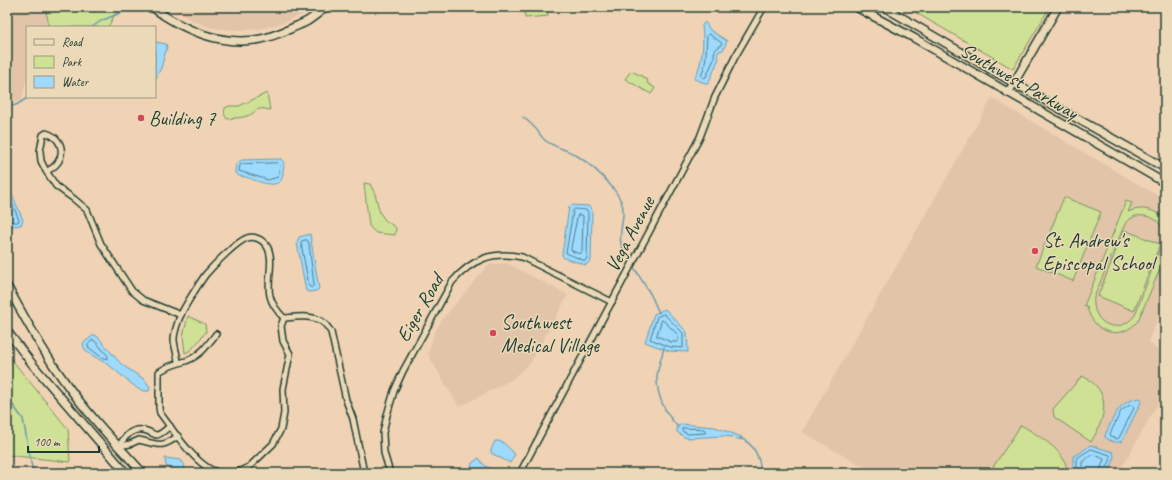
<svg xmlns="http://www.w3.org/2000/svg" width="1172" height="480" viewBox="0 0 1172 480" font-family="Caveat,sans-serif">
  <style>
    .built { fill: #e2c4a9 }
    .green { fill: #cfe195; stroke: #778f64; fill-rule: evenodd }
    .water { fill: #9ddafe; stroke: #6b9bad }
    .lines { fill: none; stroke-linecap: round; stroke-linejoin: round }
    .shore { stroke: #517c85; stroke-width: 1 }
    .stream { stroke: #6b9bad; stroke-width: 1.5 }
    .street-casing { stroke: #1f3d34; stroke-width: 8 }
    .secondary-casing { stroke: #1f3d34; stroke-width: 10 }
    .street { stroke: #ecd9b7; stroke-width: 5 }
    .secondary { stroke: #ecd9b7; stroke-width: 7 }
    .poi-dot { fill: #d1495b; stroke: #ecd9b7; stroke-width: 1.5 }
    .labels { text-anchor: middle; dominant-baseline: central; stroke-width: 3; stroke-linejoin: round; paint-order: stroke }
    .street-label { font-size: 20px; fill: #1f3d34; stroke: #ecd9b7 }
    .poi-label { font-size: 20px; fill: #1f3d34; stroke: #ecd9b7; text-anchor: start }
  </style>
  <rect width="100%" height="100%" fill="#f0d3b4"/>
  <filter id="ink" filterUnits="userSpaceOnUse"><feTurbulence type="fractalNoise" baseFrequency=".025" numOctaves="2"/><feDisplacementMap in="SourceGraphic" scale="8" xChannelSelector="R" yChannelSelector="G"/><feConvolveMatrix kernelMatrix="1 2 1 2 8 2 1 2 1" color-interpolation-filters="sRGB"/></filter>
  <g filter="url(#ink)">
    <g class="built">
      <polygon points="7,7 45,7 48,20 48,27 27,27 27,76 22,99 7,106"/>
      <polygon points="170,7 312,7 303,14 285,22 260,29 233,30 212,28 193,21"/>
      <polygon points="992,98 1165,200 1165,303 1148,341 1165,358 1165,391 1119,473 874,473 802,432"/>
      <polygon points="507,263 568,295 531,362 511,380 459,407 428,355 434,333 442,320 488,265"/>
    </g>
    <g class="green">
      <polygon points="45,7 119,7 108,27 48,27 48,20"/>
      <polygon points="524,7 547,7 548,16 525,18"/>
      <polygon points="906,7 1050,7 1013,69"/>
      <polygon points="631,71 642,76 648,81 647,83 655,88 651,94 625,79"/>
      <path d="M267 93 270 110C255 106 258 112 247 116 241 118 233 118 227 119 224 115 224 112 225 108L229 106H239Z"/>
      <polygon points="364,183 370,184 375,194 380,213 385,220 396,228 395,235 376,233 369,226"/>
      <polygon points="1064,197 1101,212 1073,281 1036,266"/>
      <path d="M1126 201 1132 203 1128 212C1142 206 1155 209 1165 220V257L1138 321C1120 342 1093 333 1087 307L1084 306ZM1135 216C1151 214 1164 221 1164 238L1135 315C1118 337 1091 324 1094 297L1124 226 1127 221Z"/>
      <polygon points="1124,230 1160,244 1134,311 1098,296"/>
      <polygon points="188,316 205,324 206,332 191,350 185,353 183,336"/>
      <polygon points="7,354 68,429 70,462 7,455"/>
      <path d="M1082 376C1086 378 1090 380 1093 383 1112 399 1102 424 1091 442L1054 417 1053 409Z"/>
      <path d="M1021 425C1037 435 1068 451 1067 473H989Z"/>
    </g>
    <g class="water">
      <path d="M705 22 710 30 727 41 723 50 719 51 717 55 719 58 708 84 694 79C703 63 704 43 702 25Z"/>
      <polygon points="155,42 166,44 167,47 161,68 155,80"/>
      <path d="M281 159C285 163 284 166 283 171 283 173 283 177 281 180 275 189 257 181 249 178 244 176 238 177 235 173L236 164 242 160Z"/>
      <polygon points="7,172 11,175 11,192 23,220 21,225 13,226 10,225 7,218"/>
      <polygon points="571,205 588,206 590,207 592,212 591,260 586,265 564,258 562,255 569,207"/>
      <polygon points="310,234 319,289 316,291 308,292 306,291 297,243 299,237"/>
      <polygon points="665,309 687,332 688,352 669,351 645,342 654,314"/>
      <polygon points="94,335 97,336 121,364 145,380 150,387 149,391 145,391 138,389 110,366 87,352 84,348 83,343"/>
      <path d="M1140 398 1142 400 1122 441C1116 444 1110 441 1105 437V435C1114 417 1118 401 1140 398Z"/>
      <polygon points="682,424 715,427 742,437 741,440 732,437 724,436 688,438 684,437 677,432 677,427"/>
      <path d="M495 441C505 440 508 449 515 454L510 463 491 453V450Z"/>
      <path d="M1090 445 1113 452C1116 460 1111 466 1107 473H1073V456L1080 453Z"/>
      <polygon points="165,458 181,460 184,464 185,469 179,471 166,466"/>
      <polygon points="479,458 484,465 498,473 470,473 472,463"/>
    </g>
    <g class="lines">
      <g class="shore">
        <path d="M709 34 722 43 720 46 715 50 714 54V59L706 77 704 78 701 76C707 64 706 49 707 36Z"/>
        <polygon points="278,163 280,165 278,177 268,180 239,171 240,165 242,164"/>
        <polyline points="7,191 19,220 18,222 14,222 7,219"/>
        <polygon points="575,209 586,210 588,212 587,258 585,261 566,253 573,211"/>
        <polygon points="578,215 582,215 583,216 582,252 580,254 572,251 571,249"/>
        <polygon points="307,240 309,244 314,285 311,288 309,286 301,243 302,241"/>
        <polygon points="664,314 683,333 683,348 670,347 650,339 657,317"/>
        <polygon points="662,320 664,321 678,335 678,342 671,342 657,336"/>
        <polygon points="93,340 95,341 108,356 107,359 100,356 88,347 88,345"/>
        <polygon points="1131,405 1133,406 1134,408 1119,438 1116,439 1111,436 1110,434 1121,411"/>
        <polygon points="683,428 704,429 706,432 705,433 688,434 682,431"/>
        <polyline points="1077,473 1077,458 1091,449 1110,455 1110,461 1104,473"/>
        <polyline points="1082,473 1082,462 1093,454 1104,459 1099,473"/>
      </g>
      <g class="stream">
        <polyline points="92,27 101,21 127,10"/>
        <polyline points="7,107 16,105 29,97"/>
        <path d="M523 117C526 120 531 123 534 127 539 131 541 138 546 141 554 147 565 149 574 154 590 163 613 184 621 201 627 214 618 230 621 244 622 249 625 253 628 258"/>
        <polyline points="635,269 651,295 659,313"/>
        <path d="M664 347C662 358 657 368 657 378 657 397 666 414 678 427"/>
        <polyline points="7,397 23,419 33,473"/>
        <path d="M740 438C755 444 760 459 761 473"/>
      </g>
      <defs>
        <g id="street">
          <path d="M46 171C66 164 67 139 46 133L43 135 40 151 41 161 46 171 56 186 74 199 87 210 101 244 132 291 143 300 181 315"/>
          <path d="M216 334C207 346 200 356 186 361 176 364 167 366 159 372V408L160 413C174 431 198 470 221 473"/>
          <path d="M178 363C178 355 174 347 174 339 174 333 177 325 179 319 182 310 200 282 206 274 214 265 236 242 247 238 254 236 262 239 266 245 276 258 266 280 270 296 272 305 278 312 284 318"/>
          <path d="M119 446 130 444 139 440C158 444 161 449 178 436"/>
          <path d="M119 446C125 436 133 426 147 431 150 432 153 434 156 435 161 435 166 429 170 426"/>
          <path d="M236 473 249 467 273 444 281 429 284 413 283 389 290 354 283 341 281 326 284 318C296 317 315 314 325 324 327 326 329 329 331 332L346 400 353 419 364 473"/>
          <path d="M390 473 384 453 383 433 387 415 394 391 403 371 452 282C472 259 492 251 522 257L612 302"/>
          <polyline points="520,473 700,137 715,97 735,57 764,7"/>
        </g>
        <g id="secondary">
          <path d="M152 7C182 30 223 47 261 39 271 37 280 33 290 29 296 26 303 24 309 20 315 16 321 11 326 7"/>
          <polyline points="856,7 914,38 1165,183"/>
          <polyline points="884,7 1014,83 1165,168"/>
          <polyline points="1008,93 1058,7"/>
          <path d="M7 286C24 316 40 347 60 375 84 410 114 442 143 473"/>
          <polyline points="7,331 33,365 126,473"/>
        </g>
      </defs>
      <use href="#street" class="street-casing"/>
      <use href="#secondary" class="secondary-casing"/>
      <use href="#street" class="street"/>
      <use href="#secondary" class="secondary"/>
    </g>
  </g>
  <g class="poi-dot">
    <circle cx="141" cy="118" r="4"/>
    <circle cx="1035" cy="251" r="4"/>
    <circle cx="493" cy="333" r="4"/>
  </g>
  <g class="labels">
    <g class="street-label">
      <text transform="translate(1019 81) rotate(30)">Southwest Parkway</text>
      <text transform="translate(630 234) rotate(-62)">Vega Avenue</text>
      <text transform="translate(420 308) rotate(-60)">Eiger Road</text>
    </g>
    <g class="poi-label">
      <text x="149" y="118">Building 7</text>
      <text x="1043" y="240">St. Andrew's<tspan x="1043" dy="23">Episcopal School</tspan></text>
      <text x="501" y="322">Southwest<tspan x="501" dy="23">Medical Village</tspan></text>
    </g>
  </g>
  <rect width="1172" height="480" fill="none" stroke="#ecd9b7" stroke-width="24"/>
  <rect x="12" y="12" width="1148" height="456" fill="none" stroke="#1f3d34" stroke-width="1.5" filter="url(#ink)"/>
  <rect x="26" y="26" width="130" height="72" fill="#ecd9b7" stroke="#9a9b83"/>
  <rect x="34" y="39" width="20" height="6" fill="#ecd9b7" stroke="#9a9b83"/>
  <text x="62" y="46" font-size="12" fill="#1f3d34">Road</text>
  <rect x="34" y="56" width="20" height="12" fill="#cfe195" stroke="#9a9b83"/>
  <text x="62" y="66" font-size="12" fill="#1f3d34">Park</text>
  <rect x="34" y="76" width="20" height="12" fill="#9ddafe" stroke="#9a9b83"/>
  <text x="62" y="86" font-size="12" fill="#1f3d34">Water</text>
  <path d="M28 446v6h71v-6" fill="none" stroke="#1f3d34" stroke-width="2"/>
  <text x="34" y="446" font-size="12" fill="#1f3d34" stroke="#ecd9b7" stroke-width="3" paint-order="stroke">100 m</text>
</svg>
